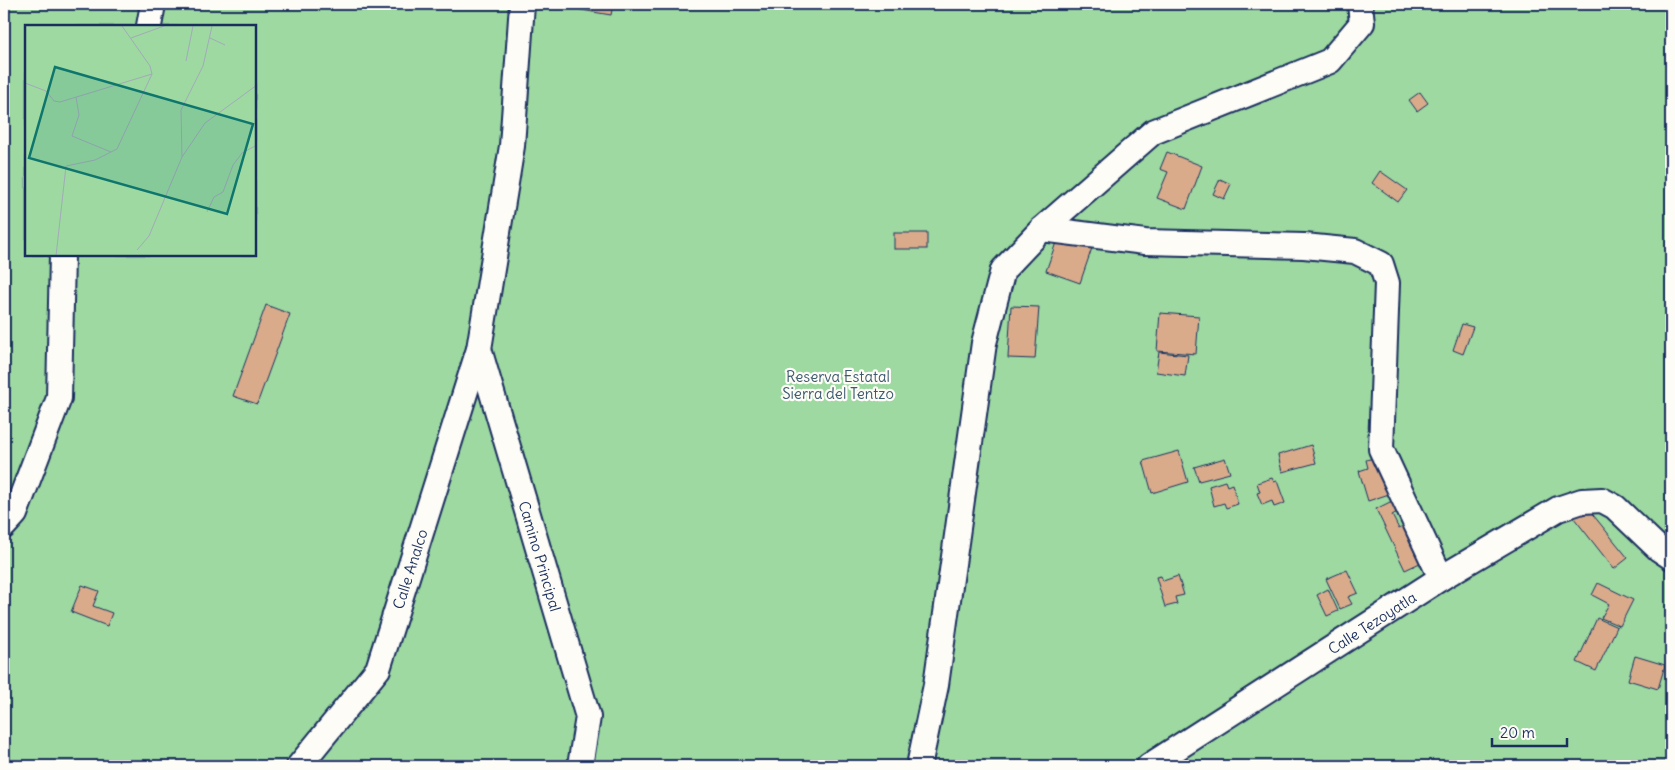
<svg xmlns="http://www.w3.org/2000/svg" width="1675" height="770" viewBox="0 0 1675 770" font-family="Delius,sans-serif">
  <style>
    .green { fill: #9dd9a1; stroke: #5c8480; fill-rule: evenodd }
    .building { fill: #daab8b; stroke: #1b2f5e }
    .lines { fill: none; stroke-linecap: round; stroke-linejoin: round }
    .minor-casing { stroke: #1b2f5e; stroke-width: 28 }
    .minor { stroke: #fdfcf7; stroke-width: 24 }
    .labels { text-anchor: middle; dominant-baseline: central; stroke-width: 4.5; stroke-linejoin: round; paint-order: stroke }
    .park-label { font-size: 15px; fill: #3c5a6f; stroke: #fdfcf7 }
    .street-label { font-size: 15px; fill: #1b2f5e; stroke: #fdfcf7 }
    .inset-road { fill: none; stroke: #a3aaba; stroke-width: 1 }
    .view { fill: #0f766e; fill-opacity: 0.15; stroke: #0f766e; stroke-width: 2.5 }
    .inset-edge { fill: none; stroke: #1b2f5e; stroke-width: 2.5 }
  </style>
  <rect width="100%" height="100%" fill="#fdfcf7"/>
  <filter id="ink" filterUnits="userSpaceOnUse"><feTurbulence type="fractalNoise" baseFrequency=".02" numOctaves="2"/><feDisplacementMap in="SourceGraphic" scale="10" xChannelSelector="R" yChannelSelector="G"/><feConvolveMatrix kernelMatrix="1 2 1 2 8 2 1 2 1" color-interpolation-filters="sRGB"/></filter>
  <g filter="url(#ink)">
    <path class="green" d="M4 4H1671V766H4ZM26 26H255V255H26Z"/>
    <g class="building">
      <polygon points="546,4 613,4 611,15"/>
      <polygon points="1420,92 1428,103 1417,111 1409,100"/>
      <polygon points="1167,152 1202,166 1186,209 1157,198 1168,172 1160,169"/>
      <polygon points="1380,171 1407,190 1398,202 1372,183"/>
      <polygon points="1220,179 1231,184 1224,199 1213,194"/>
      <rect x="894" y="233" width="33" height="16"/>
      <polygon points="1059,234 1093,245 1080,283 1046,271"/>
      <polygon points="266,305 290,314 257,404 233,396"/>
      <polygon points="1011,306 1039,307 1035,359 1008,358"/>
      <polygon points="1160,313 1199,316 1196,354 1157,351"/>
      <polygon points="1462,324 1473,327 1463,354 1453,350"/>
      <polygon points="1159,352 1188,355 1185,376 1156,372"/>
      <polygon points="1311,445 1316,463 1282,472 1278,455"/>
      <polygon points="1179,451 1188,482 1152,493 1143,461"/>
      <polygon points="1225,458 1230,473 1199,481 1194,467"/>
      <polygon points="1374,458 1398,491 1368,501 1359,471 1368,468 1366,460"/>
      <polygon points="1272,478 1274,482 1277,481 1285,503 1274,507 1272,501 1262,505 1257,493 1260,492 1257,483"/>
      <polygon points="1225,481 1227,486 1232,484 1238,504 1226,508 1224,503 1214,506 1209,486"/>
      <polygon points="1396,499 1401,510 1392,515 1399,529 1405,526 1422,562 1405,570 1376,509"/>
      <polygon points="1585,505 1628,558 1614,569 1570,513"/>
      <polygon points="1347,570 1358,593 1348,597 1352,604 1340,609 1326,579"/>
      <polygon points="1161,576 1163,581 1178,576 1184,595 1175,597 1177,604 1165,607 1156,577"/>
      <polygon points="1598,583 1633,600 1620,626 1601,618 1609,604 1592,595"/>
      <polygon points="82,585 99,591 93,606 112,613 107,626 71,612"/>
      <polygon points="1328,589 1338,611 1327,616 1317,595"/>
      <polygon points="1597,618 1617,627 1596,671 1577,662"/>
      <polygon points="1635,656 1665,665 1658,689 1628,680"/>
    </g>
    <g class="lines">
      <defs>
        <g id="minor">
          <polyline points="149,26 153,4"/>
          <polyline points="1042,229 1145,242 1304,246 1355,251 1381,264 1387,283 1381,449 1441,578"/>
          <path id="s1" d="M479 349 588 717 580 766"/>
          <polyline points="4,526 15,514 59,398 62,255"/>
          <path id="s2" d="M299 766 378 669 479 349 512 146 522 4"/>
          <polyline points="919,766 936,685 984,343 1003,270 1042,229 1153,132 1330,61 1362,23 1360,4"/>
          <path id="s3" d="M1149 766 1441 578 1558 509 1582 501 1602 500 1615 507 1659 549 1671 557"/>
        </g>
      </defs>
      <use href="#minor" class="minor-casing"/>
      <use href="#minor" class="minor"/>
    </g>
  </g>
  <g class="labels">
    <g class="park-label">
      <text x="838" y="376">Reserva Estatal<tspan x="838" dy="17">Sierra del Tentzo</tspan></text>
    </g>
    <g class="street-label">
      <text stroke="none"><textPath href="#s1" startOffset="216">Camino Principal</textPath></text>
      <text stroke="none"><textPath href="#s2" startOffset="230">Calle Analco</textPath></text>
      <text stroke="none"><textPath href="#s3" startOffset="265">Calle Tezoyatla</textPath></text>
    </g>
  </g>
  <g transform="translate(25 25)">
    <rect width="231" height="231" fill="#fdfcf7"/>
    <path d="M0 1H231V231H0Z" fill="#9dd9a1"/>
    <path class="inset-road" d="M106 13 139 1M185 13 200 20M161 36 168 1M0 58 21 66 29 76 35 77 127 49M51 72 54 90 47 111 86 127M157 132 156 85 178 41 187 1M182 187 189 172 198 167 208 140 217 128 232 120M112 225 124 211 157 132 180 98 232 60M31 231 41 141 70 135 92 124 127 49 125 41 97 1"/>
    <path class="view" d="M30 42 228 99 202 189 4 133Z"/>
    <rect width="231" height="231" class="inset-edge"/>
  </g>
  <rect width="1675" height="770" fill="none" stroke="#fdfcf7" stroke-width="20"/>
  <rect x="10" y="10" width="1655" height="750" fill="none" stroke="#1b2f5e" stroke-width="2" filter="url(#ink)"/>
  <path d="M1492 738v8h75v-8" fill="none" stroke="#1b2f5e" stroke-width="2.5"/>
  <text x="1500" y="738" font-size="15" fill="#1b2f5e" stroke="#fdfcf7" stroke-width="4" paint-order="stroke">20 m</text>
</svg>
